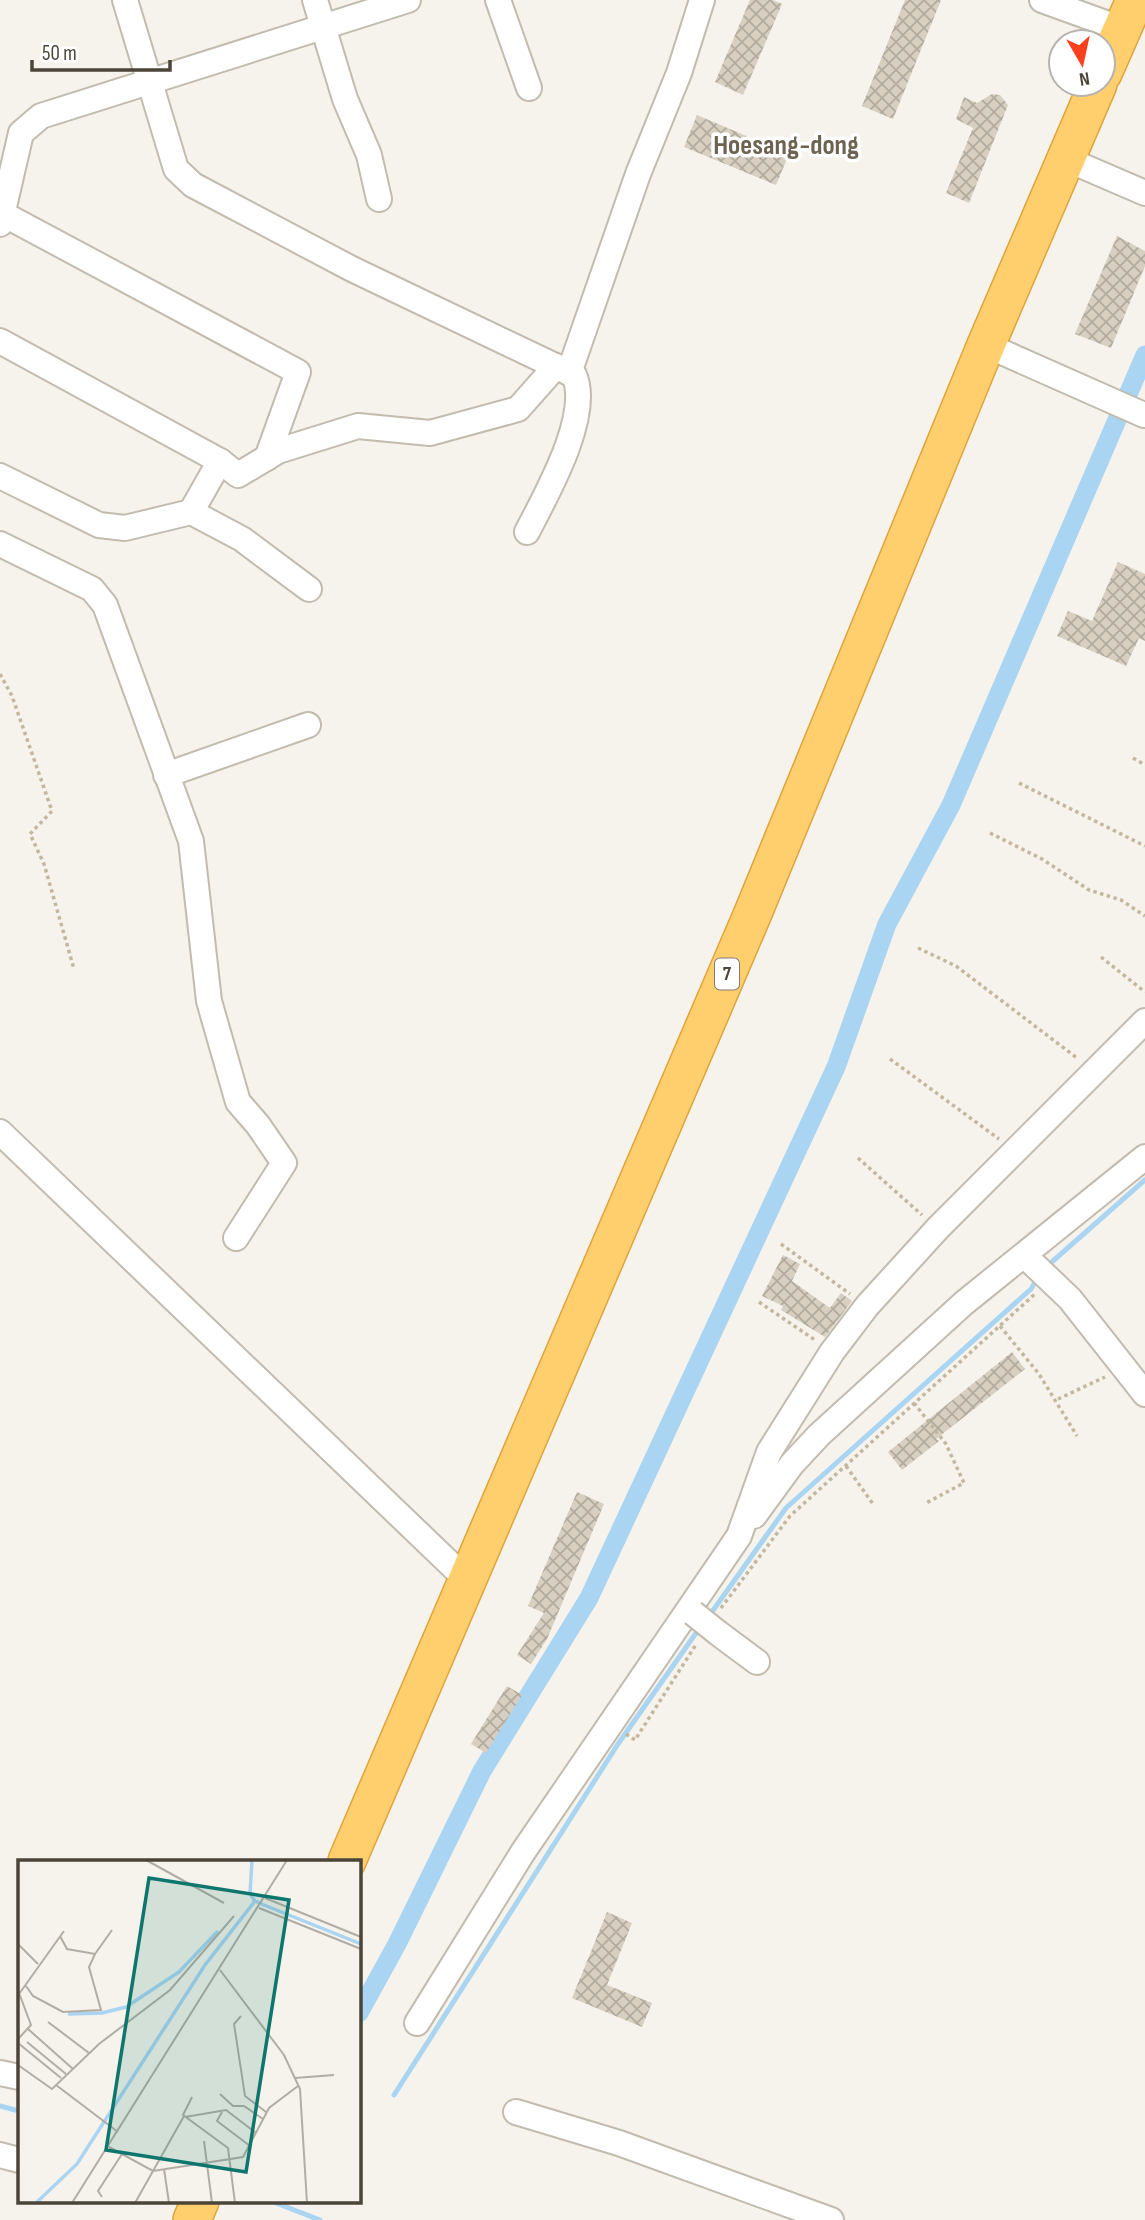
<svg xmlns="http://www.w3.org/2000/svg" width="1145" height="2220" viewBox="0 0 1145 2220" font-family="'Sofia Sans Condensed',sans-serif">
  <style>
    .lines { fill: none; stroke-linecap: round; stroke-linejoin: round }
    .stream { stroke: #a9d4f2; stroke-width: 5 }
    .canal { stroke: #a9d4f2; stroke-width: 19 }
    .building { fill: url(#building-cross-hatch) }
    .minor-casing { stroke: #c2bbae; stroke-width: 28 }
    .highway-casing { stroke: #e0a43c; stroke-width: 40 }
    .path { stroke: #c4b79f; stroke-width: 3.5; stroke-dasharray: 3.5 3.5; stroke-linecap: butt }
    .minor { stroke: #fff; stroke-width: 24 }
    .highway { stroke: #ffcf6e; stroke-width: 37 }
    .minor-bridge-casing { stroke: #c2bbae; stroke-width: 28; stroke-linecap: butt }
    .minor-bridge { stroke: #fff; stroke-width: 24 }
    .labels { text-anchor: middle; dominant-baseline: central; stroke-width: 7; stroke-linejoin: round; paint-order: stroke }
    .shield { fill: #fff; stroke: #817c74; stroke-width: 2 }
    .shield-label { font-size: 19px; font-weight: bold; fill: #4b4439 }
    .district-label { font-size: 28px; font-weight: bold; fill: #6e6250; stroke: #fff }
    .inset-river { fill: none; stroke: #a9d4f2; stroke-width: 3.5 }
    .inset-road { fill: none; stroke: #b2ada4; stroke-width: 2 }
    .view { fill: #0f766e; fill-opacity: 0.15; stroke: #0f766e; stroke-width: 3.5 }
    .inset-edge { fill: none; stroke: #4b4439; stroke-width: 3.5 }
  </style>
  <defs>
    <pattern id="building-cross-hatch" width="8" height="8" patternUnits="userSpaceOnUse" patternTransform="scale(1.75)"><rect width="8" height="8" fill="#d8cfc1"/><path d="M0 0l8 8M0 8l8-8" fill="none" stroke="#b1aa9e"/></pattern>
  </defs>
  <rect width="100%" height="100%" fill="#f6f3ec"/>
  <g class="lines">
    <g class="stream">
      <polyline points="1045,1268 1145,1180"/>
      <polyline points="709,1616 786,1508 1031,1289 1037,1279"/>
      <polyline points="394,2095 618,1744 701,1626"/>
      <polyline points="0,2106 19,2111"/>
      <polyline points="271,2201 320,2220"/>
    </g>
    <polyline class="canal" points="359,2013 397,1944 482,1771 589,1598 836,1067 887,924 951,805 1145,355"/>
  </g>
  <g class="building">
    <polygon points="750,0 773,0 782,4 743,95 715,82"/>
    <polygon points="905,0 941,0 893,119 862,106"/>
    <polygon points="992,94 1000,95 1008,105 969,203 946,193 973,128 956,119 964,97 977,103"/>
    <polygon points="697,115 789,154 776,185 684,147"/>
    <polygon points="1117,236 1145,251 1145,266 1111,348 1075,334"/>
    <polygon points="1118,562 1145,574 1145,641 1139,638 1126,666 1057,636 1068,611 1092,621"/>
    <polygon points="783,1255 800,1264 792,1281 830,1308 841,1293 852,1301 825,1337 781,1310 783,1306 762,1296"/>
    <polygon points="1012,1352 1025,1369 936,1439 939,1441 902,1470 888,1452"/>
    <polygon points="577,1492 604,1504 547,1639 531,1664 517,1655 544,1613 528,1606"/>
    <polygon points="507,1686 522,1695 486,1753 471,1744"/>
    <polygon points="607,1912 632,1923 607,1985 652,2003 642,2027 572,1998"/>
  </g>
  <g class="lines">
    <defs>
      <g id="minor">
        <path d="M125 0 176 169 193 185 352 269 574 375C592 415 546 495 527 532"/>
        <polyline points="315,0 345,99 369,155 379,199"/>
        <polyline points="498,0 529,88"/>
        <polyline points="1042,0 1122,29"/>
        <polyline points="1066,159 1145,193"/>
        <polyline points="3,214 298,372 267,458"/>
        <polyline points="0,224 21,133 41,116 408,0"/>
        <polyline points="0,341 220,461 238,475 278,451 358,426 430,433 518,409 556,366"/>
        <polyline points="986,345 1144,415"/>
        <polyline points="569,373 638,174 679,73 702,0"/>
        <polyline points="0,476 99,525 125,528 191,512 242,539 309,589"/>
        <polyline points="191,512 220,461"/>
        <polyline points="0,544 92,589 105,605 191,841 209,1001 238,1102 258,1125 284,1163 236,1238"/>
        <polyline points="166,775 308,725"/>
        <polyline points="0,1132 468,1581"/>
        <polyline points="1025,1256 1070,1299 1145,1394"/>
        <polyline points="754,1516 792,1464 819,1435 964,1303 1145,1157"/>
        <polyline points="718,1633 757,1662"/>
        <polyline points="417,2023 523,1852 739,1536 769,1452 832,1352 867,1306 938,1228 1145,1021"/>
        <polyline points="0,2073 19,2077"/>
        <polyline points="516,2112 619,2143 831,2220"/>
        <polyline points="0,2155 19,2160"/>
      </g>
      <g id="highway">
        <polyline points="1103,73 1135,0"/>
        <polyline points="347,1861 753,913 986,345 1098,84"/>
        <polyline points="192,2220 200,2201"/>
      </g>
    </defs>
    <use href="#minor" class="minor-casing"/>
    <use href="#highway" class="highway-casing"/>
    <g class="path">
      <polyline points="0,674 12,696 52,811 30,834 44,864 74,969"/>
      <polyline points="1133,758 1145,765"/>
      <polyline points="1019,783 1145,846"/>
      <polyline points="990,833 1042,859 1089,890 1121,900 1145,916"/>
      <polyline points="918,948 956,966 1077,1058"/>
      <polyline points="1101,957 1145,992"/>
      <polyline points="890,1059 999,1139"/>
      <polyline points="858,1158 922,1215"/>
      <polyline points="781,1244 850,1294"/>
      <polyline points="759,1302 815,1340"/>
      <polyline points="1000,1326 1039,1374 1077,1436"/>
      <polyline points="1058,1399 1105,1377"/>
      <polyline points="914,1403 946,1444 964,1483 926,1503"/>
      <polyline points="846,1466 873,1504"/>
      <polyline points="721,1608 790,1516 1036,1293"/>
      <polyline points="626,1734 635,1740 697,1643"/>
    </g>
    <use href="#minor" class="minor"/>
    <use href="#highway" class="highway"/>
    <defs>
      <polyline id="minor-bridge" points="693,1613 718,1633"/>
    </defs>
    <use href="#minor-bridge" class="minor-bridge-casing"/>
    <use href="#minor-bridge" class="minor-bridge"/>
  </g>
  <g class="labels">
    <rect class="shield" x="715" y="958.5" width="24" height="31" rx="5"/>
    <g class="shield-label">
      <text x="727" y="974">7</text>
    </g>
    <g class="district-label">
      <text x="786" y="145">Hoesang-dong</text>
    </g>
  </g>
  <g transform="translate(18 1860)">
    <rect width="343" height="343" fill="#f6f3ec"/>
    <path class="inset-river" d="M234 0 232 34 237 41M246 45 343 84M50 154 84 153 108 147 161 112 200 71M18 343 59 304 187 105 237 41 246 45"/>
    <path class="inset-road" d="M128 0 206 43M247 38 343 77M241 48 343 89M42 76 49 89 77 94 94 70M0 84 20 104M202 110 266 195 282 229 289 343M8 126 15 136 45 152 83 150 71 107 77 94M1 134 46 71M223 156 216 164 227 236 248 252M30 162 71 193M10 169 55 209M0 179 13 165 1 133M9 182 48 214M0 183 43 218M0 205 34 229 81 184 152 130 216 56M277 218 316 215M38 225 100 272M202 234 215 246H226L245 259M174 237 165 255 210 288 217 343M204 252 199 261 232 286M167 257 208 250 238 273M186 281 194 343M91 287 135 311 225 297 251 248 280 226M146 309 151 343M84 337 80 331 104 294M54 343 269 0M117 343 166 256"/>
    <path class="view" d="M131 18 271 40 228 312 88 290Z"/>
    <rect width="343" height="343" class="inset-edge"/>
  </g>
  <g transform="translate(1082 63) rotate(171)"><circle r="33" fill="#ffffff" stroke="#b7b4b0" stroke-width="2"/>
  <path d="M0-5L12 26L0 18L-12 26Z" fill="#fc3f1d"/>
  <text y="-10" font-size="19" font-weight="bold" text-anchor="middle" fill="#4b4439">N</text>
  </g>
  <path d="M32 60v10h138v-10" fill="none" stroke="#4b4439" stroke-width="3.5"/>
  <text x="42" y="60" font-size="21" fill="#4b4439" stroke="#ffffff" stroke-width="5" paint-order="stroke">50 m</text>
</svg>
